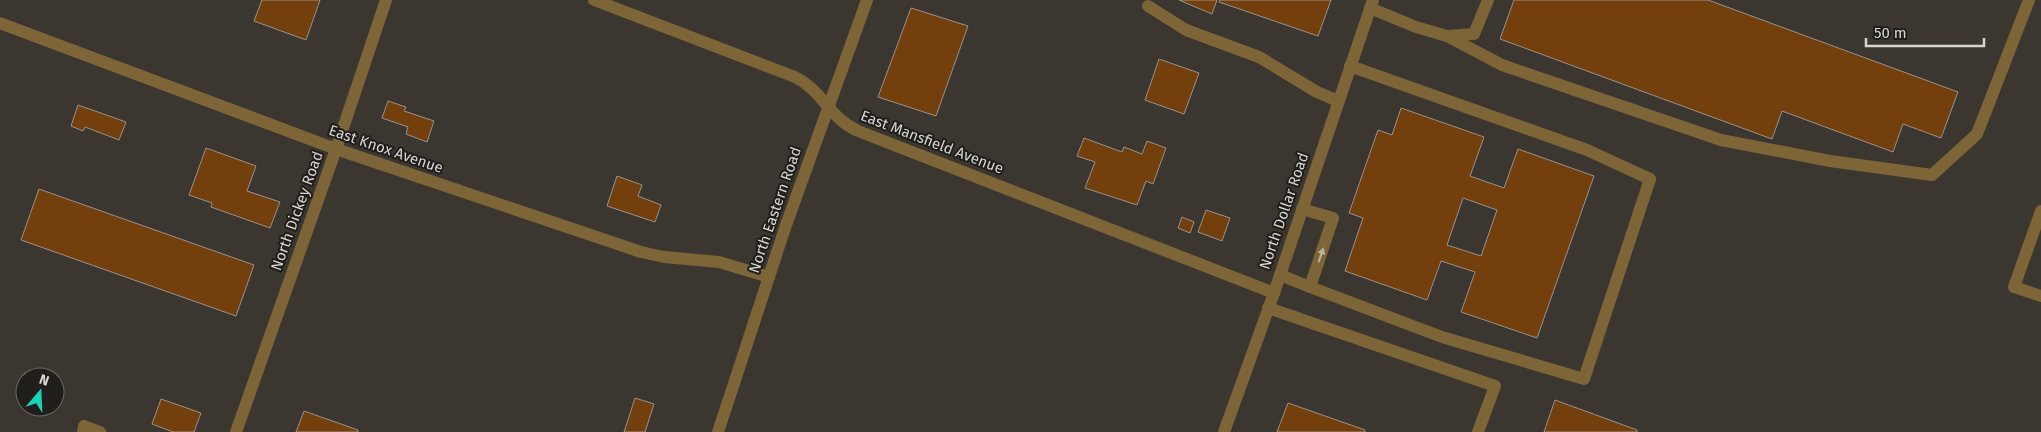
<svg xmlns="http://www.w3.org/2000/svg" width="2041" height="432" viewBox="0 0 2041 432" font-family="'Fira Sans',sans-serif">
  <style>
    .building { fill: #733f0d; stroke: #9a928c; fill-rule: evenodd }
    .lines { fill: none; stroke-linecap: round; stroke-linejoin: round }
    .minor { stroke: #7d6538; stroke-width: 12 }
    .oneway { fill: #bdb3a3 }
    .labels { text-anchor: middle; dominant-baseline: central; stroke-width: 4; stroke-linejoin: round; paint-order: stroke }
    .street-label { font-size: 15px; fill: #d8d5d1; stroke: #201e1b }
  </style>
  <rect width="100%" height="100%" fill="#3b3630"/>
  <g class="building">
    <polygon points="262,0 320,0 306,40 254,21"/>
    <polygon points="1179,0 1217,0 1212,14"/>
    <polygon points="1220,0 1331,0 1318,36 1219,2"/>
    <polygon points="1514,0 1708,0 1958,92 1941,138 1903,124 1893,152 1782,111 1772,139 1500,39"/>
    <polygon points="911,8 968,26 936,116 878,97"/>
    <polygon points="1159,59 1199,73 1184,114 1145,100"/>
    <polygon points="388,101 406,107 404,111 434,121 427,142 406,134 408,127 382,118"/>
    <polygon points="78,105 126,122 119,140 85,127 83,131 71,126"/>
    <path d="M1401 108 1484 137 1470 176 1504 188 1518 149 1594 176 1537 338 1461 312 1475 272 1441 261 1427 300 1345 271 1363 218 1349 213 1378 130 1392 135ZM1463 198 1497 210 1481 256 1447 245Z"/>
    <polygon points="1084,138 1122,152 1124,147 1142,154 1147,141 1166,148 1153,184 1146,181 1137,205 1085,188 1095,162 1077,156"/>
    <polygon points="206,148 256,166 247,191 280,202 270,228 211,207 212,203 189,195"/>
    <polygon points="617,176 642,185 638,196 661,205 655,222 607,206"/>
    <polygon points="39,189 254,265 236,316 21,240"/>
    <polygon points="1206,210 1230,218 1222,241 1198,232"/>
    <polygon points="1182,217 1194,222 1190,233 1178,228"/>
    <polygon points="635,398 654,404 645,432 624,432"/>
    <polygon points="161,399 201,413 194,432 173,432 152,424"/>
    <polygon points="1555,400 1637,430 1637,432 1544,432"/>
    <polygon points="1288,403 1365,430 1365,432 1277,432"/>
    <polygon points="304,411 358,430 358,432 296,432"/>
  </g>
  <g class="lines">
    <g class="minor">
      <path d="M594 0 795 77C823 91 828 117 858 131L1274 293"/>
      <polyline points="1148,6 1186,30 1259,57 1317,92 1338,101"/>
      <polyline points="1370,8 1416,27 1447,36 1474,34 1488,0"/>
      <polyline points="0,23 336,149 641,252 664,257 719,262 769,277"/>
      <polyline points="1447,36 1502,65 1721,140 1830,161 1932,175 1977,134 2029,0"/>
      <polyline points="2041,211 2014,287 2041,296"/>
      <polyline points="1280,275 1310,287 1333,218 1302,209"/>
      <polyline points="1310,287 1442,337 1584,379 1650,179 1587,150 1350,66"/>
      <polyline points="1268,308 1495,386 1478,432"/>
      <polyline points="83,432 84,426 100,432"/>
      <polyline points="236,432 336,149 386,0"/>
      <polyline points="718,432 785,228 867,0"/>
      <polyline points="1224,432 1274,293 1373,0"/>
    </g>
  </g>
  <defs><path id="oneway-solid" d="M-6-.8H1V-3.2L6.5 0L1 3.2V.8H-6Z" transform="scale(1.25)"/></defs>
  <use class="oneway" href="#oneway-solid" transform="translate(1321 255) rotate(-71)"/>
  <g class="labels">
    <g class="street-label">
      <text transform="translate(932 142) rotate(21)">East Mansfield Avenue</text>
      <text transform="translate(386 149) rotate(19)">East Knox Avenue</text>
      <text transform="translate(775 210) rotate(-71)">North Eastern Road</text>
      <text transform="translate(297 211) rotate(-70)">North Dickey Road</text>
      <text transform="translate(1284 211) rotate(-71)">North Dollar Road</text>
    </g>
  </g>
  <g transform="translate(40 392) rotate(19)"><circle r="24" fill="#201e1b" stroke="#6a6764"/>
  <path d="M0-4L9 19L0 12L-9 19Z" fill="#15d5b3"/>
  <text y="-8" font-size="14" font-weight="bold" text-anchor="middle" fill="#d8d5d1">N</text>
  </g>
  <path d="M1866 38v8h118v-8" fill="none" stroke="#d8d5d1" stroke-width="2.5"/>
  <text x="1874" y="38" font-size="15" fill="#d8d5d1" stroke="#201e1b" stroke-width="4" paint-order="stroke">50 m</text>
</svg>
